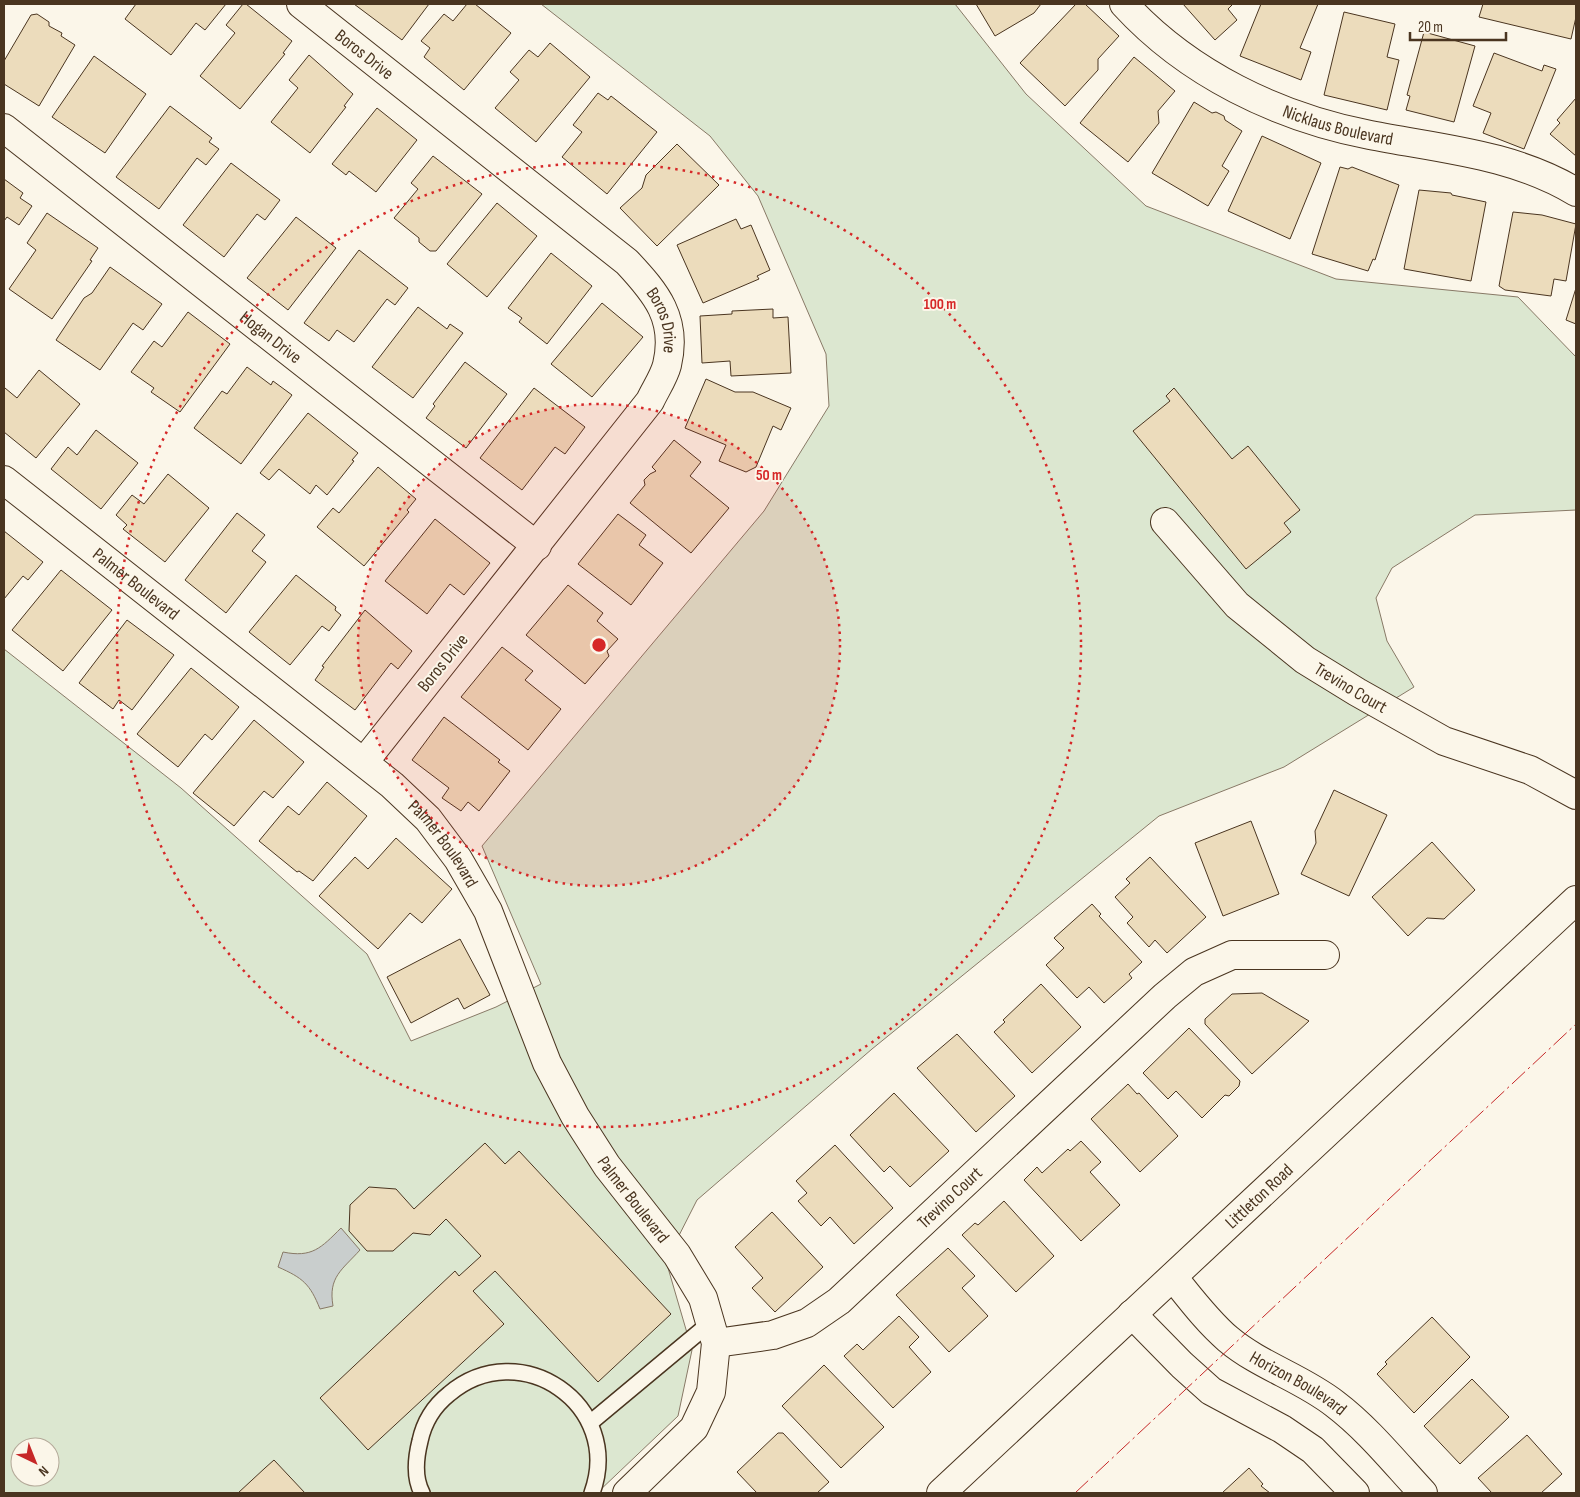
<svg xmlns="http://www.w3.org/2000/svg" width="1580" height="1497" viewBox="0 0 1580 1497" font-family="'Sofia Sans Condensed',sans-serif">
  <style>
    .green { fill: #dce7d0; stroke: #887966; fill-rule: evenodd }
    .water { fill: #c9cecd; stroke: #887966 }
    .building { fill: #ecdcbc; stroke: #4a3520 }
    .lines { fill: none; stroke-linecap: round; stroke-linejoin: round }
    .lane-casing { stroke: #4a3520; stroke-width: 18 }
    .street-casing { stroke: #4a3520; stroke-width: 30 }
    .secondary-casing { stroke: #4a3520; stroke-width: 30 }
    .lane { stroke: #fbf6e9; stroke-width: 15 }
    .street { stroke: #fbf6e9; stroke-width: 28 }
    .secondary { stroke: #fbf6e9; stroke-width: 28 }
    .power { stroke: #c62828; stroke-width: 1; stroke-dasharray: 18 4 2.5 4; stroke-linecap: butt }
    .ring { fill: none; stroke: #d62828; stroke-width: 2.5; stroke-dasharray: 2.5 5 }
    .labels { text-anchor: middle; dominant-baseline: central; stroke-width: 4; stroke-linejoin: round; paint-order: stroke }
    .street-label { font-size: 18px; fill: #4a3520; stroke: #fbf6e9 }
    .centre { fill: #d62828; stroke: #fbf6e9; stroke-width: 2.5 }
    .ring-label { font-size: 15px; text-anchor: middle; font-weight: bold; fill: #d62828; stroke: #fbf6e9; stroke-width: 4; stroke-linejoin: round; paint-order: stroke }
  </style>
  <rect width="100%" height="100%" fill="#fbf6e9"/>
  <path class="green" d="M541 4H955L1026 94 1146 206 1336 279 1518 297 1576 357V510L1475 515 1392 568 1376 598 1387 641 1414 687 1284 767 1159 816 872 1049 697 1200 666 1261 692 1350 678 1416 597 1493H4V649L181 788 367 954 411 1041 496 1007 541 984 482 846 764 511 829 406 826 354 758 196 710 136ZM20 1447H50V1477H20Z"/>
  <path class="water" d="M341 1228 360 1250C342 1270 328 1277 333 1306L320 1309C310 1284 303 1278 278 1267L283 1252C312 1258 321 1248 341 1228Z"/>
  <g class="building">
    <polygon points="136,4 226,4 205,30 196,23 171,55 125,19"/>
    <polygon points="243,4 246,4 292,41 283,53 285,54 240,109 200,76 235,33 226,25"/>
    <polygon points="354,4 429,4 402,40"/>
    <polygon points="467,4 475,4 511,33 464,90 424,57 430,48 421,41 444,14 453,21"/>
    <polygon points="976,4 1041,4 1034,13 995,36"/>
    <polygon points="1076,4 1085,4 1119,36 1098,59 1098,70 1065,106 1020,63"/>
    <polygon points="1183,4 1233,4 1228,9 1237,20 1215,40"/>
    <polygon points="1261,4 1318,4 1300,48 1311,52 1301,80 1240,56"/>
    <polygon points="1483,4 1576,4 1576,17 1571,39 1479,17"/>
    <polygon points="1344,12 1395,24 1387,57 1399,60 1387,110 1324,95"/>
    <polygon points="37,14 49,22 49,26 62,33 61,36 75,45 39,106 4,84 4,61 31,15"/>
    <polygon points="1424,32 1475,46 1454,122 1406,110 1410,96 1407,95"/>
    <polygon points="550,43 590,77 536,142 495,108 519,80 510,72 529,50 538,57"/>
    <polygon points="1494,53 1542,71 1544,65 1556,69 1524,149 1483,133 1491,113 1473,106"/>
    <polygon points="309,55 353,94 344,106 346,107 310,153 271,122 298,88 289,80"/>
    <polygon points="94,56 146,94 105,153 52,117"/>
    <polygon points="1134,57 1175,91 1158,111 1159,123 1128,162 1080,123"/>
    <polygon points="598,93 608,100 611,96 657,132 607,194 562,157 582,132 573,125"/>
    <polygon points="1576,98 1576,156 1550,134 1560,123 1557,120"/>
    <polygon points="1194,102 1212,113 1216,112 1224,116 1225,120 1242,131 1222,166 1229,171 1208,206 1152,173"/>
    <polygon points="170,106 212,138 209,142 219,149 206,165 197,158 159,209 116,177"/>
    <polygon points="377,108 417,140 376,192 349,171 346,175 332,164"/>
    <polygon points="1262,136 1321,163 1290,239 1228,211"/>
    <polygon points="677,144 719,185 657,246 620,208 642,188 646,175"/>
    <polygon points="433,156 482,194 436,251 430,251 419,242 419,238 394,218 418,189 411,183"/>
    <polygon points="231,163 280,200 265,220 257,214 224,257 183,225"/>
    <polygon points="1340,167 1348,169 1352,167 1399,185 1375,260 1373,259 1368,271 1312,254"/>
    <polygon points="4,179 23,193 20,198 32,206 19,225 7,217 4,221"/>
    <polygon points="1419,190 1451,193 1452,195 1486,202 1471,281 1404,269"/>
    <polygon points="497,203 537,236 487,297 447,264"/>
    <polygon points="1513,212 1542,215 1576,224 1566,281 1554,279 1551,296 1505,290 1499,286"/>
    <polygon points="47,213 98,248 90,260 92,261 52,319 9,289 36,250 27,243"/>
    <polygon points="296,217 336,248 288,310 247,278"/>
    <polygon points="736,219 741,229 751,225 770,270 757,276 759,279 703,303 677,245"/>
    <polygon points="359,250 408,288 395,305 387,299 354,342 337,330 329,341 304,323"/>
    <polygon points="551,253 592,286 547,344 519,322 522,318 508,308"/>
    <polygon points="110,267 162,304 143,330 133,323 100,370 56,340 84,298 92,293"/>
    <polygon points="1576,288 1576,324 1566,320"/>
    <polygon points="602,303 643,337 592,397 551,364"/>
    <polygon points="418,307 447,329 450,324 463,333 413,398 372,367"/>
    <polygon points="773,309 773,318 788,317 791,373 731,376 730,361 702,363 700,316 732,314 732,311"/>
    <polygon points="188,312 230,344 180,412 151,392 154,388 131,372 154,341 162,347"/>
    <polygon points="465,362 507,394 466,448 426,418 435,406 433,404"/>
    <polygon points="247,367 271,385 273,381 292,395 241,464 194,428 222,391 227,394"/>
    <polygon points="39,370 80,404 36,458 4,432 4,390 5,388 17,398"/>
    <polygon points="706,379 735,392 753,392 791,408 781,430 773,426 756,467 746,472 719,461 726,445 685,428"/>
    <polygon points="534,388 585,427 565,454 555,447 522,490 480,458"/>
    <polygon points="1174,388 1232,459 1248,446 1300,510 1284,523 1291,532 1246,569 1133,431 1170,401 1166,396"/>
    <polygon points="308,413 358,453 352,460 354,461 327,495 316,485 310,494 279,469 269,480 260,473"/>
    <polygon points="96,430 138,463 101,509 51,469 68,447 77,455"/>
    <polygon points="674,440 701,462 690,476 729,508 691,553 630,503 645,485 644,480 650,474 656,471 652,467"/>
    <polygon points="378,467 416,499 407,510 409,512 364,566 317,527 333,508 339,513"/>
    <polygon points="168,474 209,508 165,562 123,529 127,525 116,515 132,495 144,504"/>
    <polygon points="237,513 265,535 252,551 266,562 226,613 185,580"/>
    <polygon points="618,514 646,535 639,545 663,563 631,605 578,564"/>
    <polygon points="435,519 490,563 464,595 450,584 427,614 385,581"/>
    <polygon points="4,531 43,562 28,580 23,576 4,599"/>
    <polygon points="61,570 112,610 63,671 12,630"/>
    <polygon points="296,575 336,607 335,610 341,615 329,631 322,626 290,665 249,632"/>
    <polygon points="568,585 603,613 597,621 618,639 607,651 609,656 585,684 526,635"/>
    <polygon points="365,610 412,651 398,669 391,663 355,710 315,680 324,667 322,666"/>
    <polygon points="127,620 174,655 132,710 119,700 113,709 79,683"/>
    <polygon points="502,647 533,671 525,680 561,709 528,750 461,697"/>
    <polygon points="191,668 239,707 212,740 205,734 178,767 137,734"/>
    <polygon points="444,717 500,760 498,762 510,771 479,811 468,802 461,811 442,798 449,788 412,760"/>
    <polygon points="254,720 304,762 273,798 264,791 234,826 193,793"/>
    <polygon points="327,782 367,816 313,881 299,871 297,872 259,841 288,806 299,815"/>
    <polygon points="1334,790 1387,815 1349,896 1301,874 1316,843 1315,831"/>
    <polygon points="1251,821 1279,894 1223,916 1195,843"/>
    <polygon points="396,838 452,889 422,923 410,913 378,949 319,896 355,857 368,869"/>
    <polygon points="1432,842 1475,890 1444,919 1427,918 1408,936 1372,897"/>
    <polygon points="1150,857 1206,917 1167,953 1155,940 1149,947 1127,923 1133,917 1115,897 1130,883 1126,879"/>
    <polygon points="1092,904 1101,914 1099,916 1142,962 1129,974 1132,978 1104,1003 1089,987 1077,998 1046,965 1064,948 1054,938"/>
    <polygon points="460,939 490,995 464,1009 458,998 411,1023 387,977"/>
    <polygon points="1041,984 1081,1027 1032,1073 994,1032 1005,1022 1003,1020"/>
    <polygon points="1262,993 1309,1021 1252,1074 1205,1024 1205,1019 1232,994"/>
    <polygon points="1189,1028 1240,1081 1239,1086 1229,1096 1225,1095 1202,1118 1176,1091 1168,1099 1143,1073"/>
    <polygon points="957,1034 1015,1096 976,1132 917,1068"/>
    <polygon points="1128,1084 1137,1094 1139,1093 1178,1136 1140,1172 1091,1119"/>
    <polygon points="894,1093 949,1151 910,1187 890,1166 884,1172 850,1135"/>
    <polygon points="1081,1141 1101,1162 1090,1172 1120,1205 1081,1241 1024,1180 1037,1167 1042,1173 1068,1149 1070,1151"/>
    <polygon points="485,1143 505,1164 519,1151 671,1314 598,1382 495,1271 473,1291 504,1324 368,1450 320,1398 455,1271 459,1276 481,1256 446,1219 430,1235 413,1233 393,1251 367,1251 349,1231 350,1205 369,1187 396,1189 414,1209"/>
    <polygon points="835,1145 893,1208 854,1244 830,1217 821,1226 798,1201 807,1193 796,1181"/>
    <polygon points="1004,1201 1054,1256 1016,1292 962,1235 975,1223 978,1225"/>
    <polygon points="772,1212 823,1267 775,1312 752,1288 763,1278 735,1247"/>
    <polygon points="948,1248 975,1276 962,1288 988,1316 949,1352 896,1295"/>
    <polygon points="899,1316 919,1337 909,1347 931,1372 893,1408 844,1356 857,1344 863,1350"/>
    <polygon points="1432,1317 1470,1357 1414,1413 1377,1374 1387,1364 1385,1362"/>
    <polygon points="824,1365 884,1427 841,1468 782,1406"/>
    <polygon points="1472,1379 1509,1417 1460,1464 1424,1426"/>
    <polygon points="778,1433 783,1433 829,1482 817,1493 757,1493 737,1472"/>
    <polygon points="1527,1435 1562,1474 1541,1493 1492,1493 1478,1478"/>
    <polygon points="274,1460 305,1493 238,1493 265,1468"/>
    <polygon points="1249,1468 1263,1484 1261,1486 1270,1493 1222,1493"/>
  </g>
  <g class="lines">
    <defs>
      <g id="lane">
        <polyline points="590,1423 710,1323"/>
        <path d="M422 1493C414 1478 416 1457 420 1441 424 1422 434 1406 449 1394 520 1334 624 1405 592 1493"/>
      </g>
      <g id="street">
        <path id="s1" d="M301 4 627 262C656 293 678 319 667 365 664 377 655 390 650 401L364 762"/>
        <path id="s2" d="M1124 4C1188 74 1278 117 1370 135 1441 149 1513 154 1576 192"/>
        <path id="s3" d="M4 128 537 546"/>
        <path id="s4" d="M4 480 392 785 428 819 458 859 488 911 547 1063 575 1116 607 1166 677 1255 703 1298 716 1343 711 1392 694 1428 627 1493"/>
        <path id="s5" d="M1165 522 1237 605 1305 660 1357 692 1444 741 1530 770 1576 795"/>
        <path id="s6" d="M1173 1277C1190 1298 1207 1321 1228 1339 1260 1366 1302 1378 1335 1404 1368 1429 1395 1463 1423 1493"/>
        <polyline points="1132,1314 1182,1365 1211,1391 1282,1429 1313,1450 1355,1493"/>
        <path id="s7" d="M716 1343 773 1335 807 1323 839 1301 1165 996 1194 972 1232 955H1325"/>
      </g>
      <g id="secondary">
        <path id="s8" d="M941 1493 1576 900"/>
      </g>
    </defs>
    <use href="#lane" class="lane-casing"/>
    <use href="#street" class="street-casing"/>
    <use href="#secondary" class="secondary-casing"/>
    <use href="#lane" class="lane"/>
    <use href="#street" class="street"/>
    <use href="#secondary" class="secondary"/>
    <polyline class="power" points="1075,1493 1576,1024"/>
  </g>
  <circle cx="599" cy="645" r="241" fill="#d62828" fill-opacity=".12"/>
  <g class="ring">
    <circle cx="599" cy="645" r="241"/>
    <circle cx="599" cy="645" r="482"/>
  </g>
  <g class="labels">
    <g class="street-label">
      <text stroke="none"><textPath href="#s1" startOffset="81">Boros Drive</textPath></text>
      <text stroke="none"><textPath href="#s2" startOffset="250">Nicklaus Boulevard</textPath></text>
      <text stroke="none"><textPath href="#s1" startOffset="486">Boros Drive</textPath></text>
      <text stroke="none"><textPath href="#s3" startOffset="339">Hogan Drive</textPath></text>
      <text stroke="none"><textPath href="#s4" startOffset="168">Palmer Boulevard</textPath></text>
      <text transform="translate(443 663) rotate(-51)">Boros Drive</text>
      <text stroke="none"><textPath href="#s5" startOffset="251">Trevino Court</textPath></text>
      <text stroke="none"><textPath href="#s4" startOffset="572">Palmer Boulevard</textPath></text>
      <text stroke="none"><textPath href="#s7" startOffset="284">Trevino Court</textPath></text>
      <text stroke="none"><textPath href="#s8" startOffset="435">Littleton Road</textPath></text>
      <text stroke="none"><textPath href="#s4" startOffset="978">Palmer Boulevard</textPath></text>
      <text stroke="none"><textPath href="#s6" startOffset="166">Horizon Boulevard</textPath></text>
    </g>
  </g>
  <circle cx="599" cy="645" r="8" class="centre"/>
  <g class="ring-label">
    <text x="940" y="309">100 m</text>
    <text x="769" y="480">50 m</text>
  </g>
  <rect width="1580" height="1497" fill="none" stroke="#4a3520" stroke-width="10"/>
  <g transform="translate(35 1462) rotate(137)"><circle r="24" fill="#fbf6e9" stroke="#b4a999"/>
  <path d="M0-4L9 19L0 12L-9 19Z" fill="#c62828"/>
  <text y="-8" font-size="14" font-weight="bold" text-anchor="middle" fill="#4a3520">N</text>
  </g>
  <path d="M1410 32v8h96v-8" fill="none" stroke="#4a3520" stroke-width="2.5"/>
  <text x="1418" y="32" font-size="15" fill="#4a3520" stroke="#fbf6e9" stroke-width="4" paint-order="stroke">20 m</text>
</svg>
